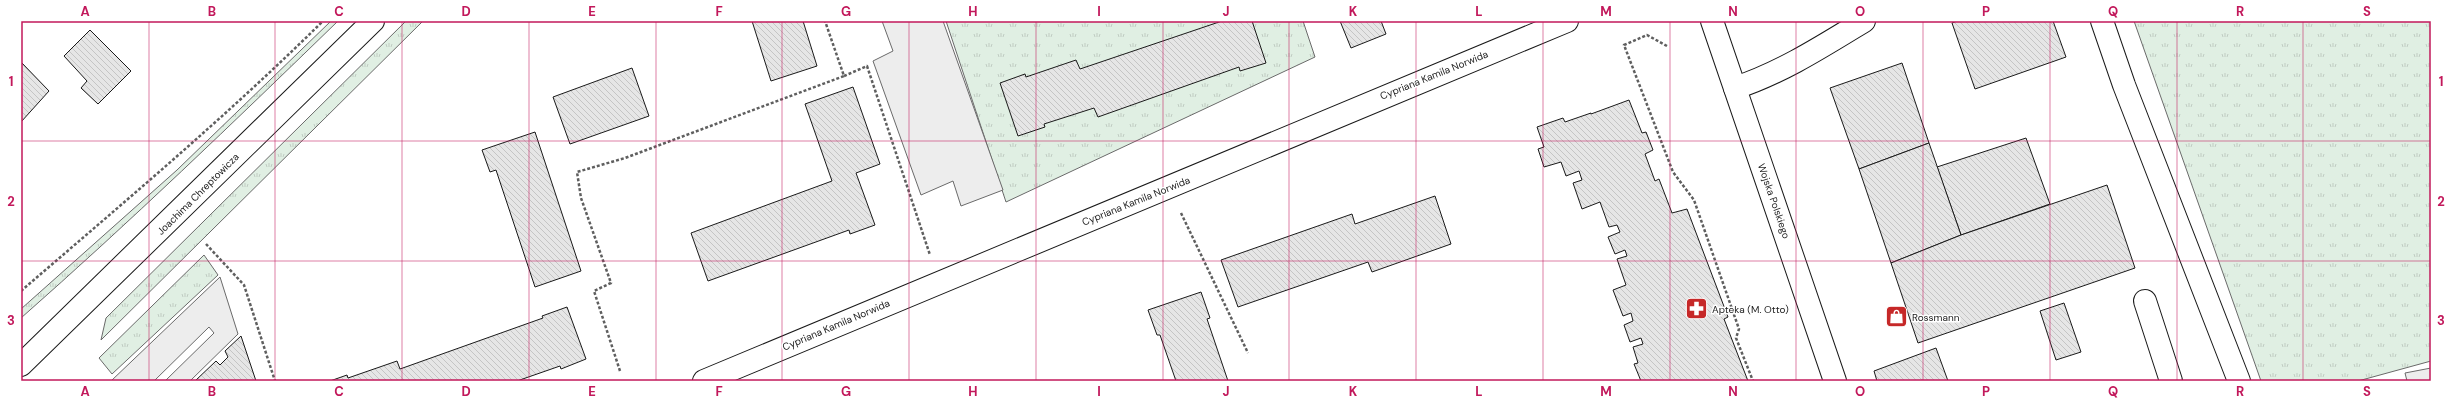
<svg xmlns="http://www.w3.org/2000/svg" width="2452" height="402" viewBox="0 0 2452 402" font-family="'DM Sans',sans-serif">
  <style>
    .grass { fill: url(#grass-tufts); stroke: #6a6a6a }
    .parking { fill: #ededed; stroke: #6a6a6a }
    .building { fill: url(#building-back-hatch); stroke: #1a1a1a }
    .lines { fill: none; stroke-linecap: round; stroke-linejoin: round }
    .minor-casing { stroke: #1a1a1a; stroke-width: 24 }
    .major-casing { stroke: #1a1a1a; stroke-width: 24 }
    .path { stroke: #5f5f5f; stroke-width: 2.5; stroke-dasharray: 3 2; stroke-linecap: butt }
    .minor { stroke: #fff; stroke-width: 22 }
    .major { stroke: #fff; stroke-width: 22 }
    .grid { fill: none; stroke: #c2185b; stroke-width: 1; stroke-opacity: 0.55 }
    .labels { text-anchor: middle; dominant-baseline: central; stroke-width: 3; stroke-linejoin: round; paint-order: stroke }
    .street-label { font-size: 10px; fill: #1a1a1a; stroke: #fff }
    .poi-label { font-size: 10px; fill: #1a1a1a; stroke: #fff; text-anchor: start }
    .neatline { fill: none; stroke: #c2185b; stroke-width: 1.5 }
    .grid-label { font-size: 13px; text-anchor: middle; font-weight: bold; fill: #c2185b }
  </style>
  <defs>
    <pattern id="grass-tufts" width="24" height="20" patternUnits="userSpaceOnUse"><rect width="24" height="20" fill="#e0efe3"/><path d="M3 7l-1-3M5 7V3M7 7l1-3M15 17l-1-3M17 17v-4M19 17l1-3" fill="none" stroke="#c0ccc2"/></pattern>
    <pattern id="building-back-hatch" width="6" height="6" patternUnits="userSpaceOnUse"><rect width="6" height="6" fill="#e6e6e6"/><path d="M-1 5l2 2M0 0l6 6M5-1l2 2" fill="none" stroke="#c5c5c5"/></pattern>
  </defs>
  <rect width="100%" height="100%" fill="#fff"/>
  <g class="grass">
    <path d="M331 21H338C234 122 130 222 21 318V309L177 170Z"/>
    <polygon points="406,21 423,21 101,340 106,318"/>
    <polygon points="946,21 1303,21 1315,57 1006,202"/>
    <polygon points="2134,21 2431,21 2431,361 2358,381 2261,381"/>
    <polygon points="204,255 218,275 112,374 99,358"/>
  </g>
  <g class="parking">
    <polygon points="882,21 943,21 1003,190 961,206 953,181 921,195 873,61 893,51"/>
    <polygon points="220,277 238,334 190,381 165,381 214,333 209,327 154,381 111,381"/>
    <polygon points="2431,368 2431,381 2407,381 2405,373"/>
  </g>
  <g class="building">
    <polygon points="752,21 803,21 817,66 771,81"/>
    <polygon points="1222,21 1252,21 1266,63 1240,71 1239,67 1098,117 1094,108 1044,124 1045,127 1018,136 1000,83 1025,74 1026,77 1076,60 1080,69"/>
    <polygon points="1340,21 1381,21 1386,34 1351,48"/>
    <polygon points="1957,21 2053,21 2066,57 1975,89 1952,23"/>
    <polygon points="90,30 131,71 98,104 81,88 87,81 64,56"/>
    <polygon points="21,62 49,91 21,122"/>
    <polygon points="1902,63 1929,143 1859,169 1830,88"/>
    <polygon points="632,68 649,116 570,144 553,97"/>
    <polygon points="853,87 880,164 856,173 875,225 850,234 849,230 708,281 691,233 832,181 805,104"/>
    <polygon points="1629,100 1642,133 1646,132 1653,150 1645,154 1655,181 1659,179 1672,213 1687,209 1728,317 1724,319 1748,381 1641,381 1634,364 1638,363 1633,347 1643,344 1641,338 1630,342 1624,325 1633,321 1631,313 1623,316 1613,290 1626,285 1617,259 1627,256 1625,250 1615,254 1608,237 1620,232 1617,225 1609,227 1600,202 1582,209 1573,183 1582,180 1579,171 1566,176 1561,162 1544,167 1538,149 1544,147 1537,127 1563,118 1565,122 1591,113 1591,114"/>
    <polygon points="535,132 581,271 535,287 496,170 490,172 482,150"/>
    <polygon points="2026,138 2050,204 1961,235 1937,167"/>
    <polygon points="1929,143 1961,235 1891,263 1859,169"/>
    <polygon points="2107,185 2135,268 1918,343 1891,263 1961,235"/>
    <polygon points="1435,196 1451,244 1372,272 1368,262 1238,307 1221,260 1352,214 1355,224"/>
    <polygon points="1201,292 1210,318 1207,319 1228,381 1176,381 1160,335 1157,335 1148,310"/>
    <polygon points="2064,303 2081,352 2056,360 2040,311"/>
    <polygon points="567,307 586,359 561,369 560,366 517,381 330,381 347,375 348,378 397,361 400,369 543,318 542,316"/>
    <polygon points="241,336 256,381 195,381 216,361 220,365 228,357 225,351"/>
    <polygon points="1936,348 1948,381 1877,381 1874,371"/>
  </g>
  <g class="lines">
    <defs>
      <g id="minor">
        <polyline points="1712,21 1835,381"/>
        <polyline points="2102,21 2124,85 2239,381"/>
        <path d="M1735 88C1781 73 1823 46 1864 21"/>
        <polyline points="2145,301 2171,381"/>
        <polyline points="704,381 1567,21"/>
      </g>
      <polyline id="major" points="21,365 373,21"/>
    </defs>
    <use href="#minor" class="minor-casing"/>
    <use href="#major" class="major-casing"/>
    <g class="path">
      <polyline points="1667,46 1647,35 1624,45 1673,172 1694,200 1739,329 1736,338 1753,381"/>
      <polyline points="844,76 867,66 930,255"/>
      <polyline points="1181,213 1248,353"/>
      <polyline points="206,244 244,285 275,381"/>
      <path d="M21 291C123 203 227 116 323 21"/>
      <polyline points="620,371 594,291 611,283 581,198 577,172 625,158 844,76 825,21"/>
    </g>
    <use href="#minor" class="minor"/>
    <use href="#major" class="major"/>
  </g>
  <path class="grid" d="M149 21V381M275 21V381M402 21V381M529 21V381M656 21V381M782 21V381M909 21V381M1036 21V381M1163 21V381M1289 21V381M1416 21V381M1543 21V381M1670 21V381M1796 21V381M1923 21V381M2050 21V381M2177 21V381M2303 21V381M21 141H2431M21 261H2431"/>
  <defs>
    <symbol id="pharmacy-square" viewBox="-11 -11 22 22"><rect x="-9" y="-9" width="18" height="18" rx="4" fill="#c62828" stroke="#fff"/><path d="M-2-6h4v4h4v4h-4v4h-4v-4h-4v-4h4Z" fill="#fff"/></symbol>
    <symbol id="shop-square" viewBox="-11 -11 22 22"><rect x="-9" y="-9" width="18" height="18" rx="4" fill="#c62828" stroke="#fff"/><path d="M-5-2.5h2.3a2.7 3.5 0 0 1 5.4 0H5L5.5 6h-11ZM-1.5-2.5h3a1.5 2.3 0 0 0-3 0Z" fill="#fff"/></symbol>
  </defs>
  <g fill-rule="evenodd">
    <use href="#pharmacy-square" x="1684" y="296" width="25" height="25"/>
    <use href="#shop-square" x="1884" y="304" width="25" height="25"/>
  </g>
  <g class="labels">
    <g class="street-label">
      <text transform="translate(1434 75) rotate(-22)">Cypriana Kamila Norwida</text>
      <text transform="translate(198 194) rotate(-45)">Joachima Chreptowicza</text>
      <text transform="translate(1136 201) rotate(-22)">Cypriana Kamila Norwida</text>
      <text transform="translate(1774 201) rotate(71)">Wojska Polskiego</text>
      <text transform="translate(836 325) rotate(-23)">Cypriana Kamila Norwida</text>
    </g>
    <g class="poi-label">
      <text x="1712" y="309">Apteka (M. Otto)</text>
      <text x="1912" y="317">Rossmann</text>
    </g>
  </g>
  <rect width="2452" height="402" fill="none" stroke="#ffffff" stroke-width="44"/>
  <rect x="22" y="22" width="2408" height="358" class="neatline"/>
  <g class="grid-label">
    <text x="85" y="16">A</text>
    <text x="212" y="16">B</text>
    <text x="339" y="16">C</text>
    <text x="466" y="16">D</text>
    <text x="592" y="16">E</text>
    <text x="719" y="16">F</text>
    <text x="846" y="16">G</text>
    <text x="973" y="16">H</text>
    <text x="1099" y="16">I</text>
    <text x="1226" y="16">J</text>
    <text x="1353" y="16">K</text>
    <text x="1479" y="16">L</text>
    <text x="1606" y="16">M</text>
    <text x="1733" y="16">N</text>
    <text x="1860" y="16">O</text>
    <text x="1986" y="16">P</text>
    <text x="2113" y="16">Q</text>
    <text x="2240" y="16">R</text>
    <text x="2367" y="16">S</text>
    <text x="11" y="86">1</text>
    <text x="2441" y="86">1</text>
    <text x="11" y="206">2</text>
    <text x="2441" y="206">2</text>
    <text x="11" y="325">3</text>
    <text x="2441" y="325">3</text>
    <text x="85" y="396">A</text>
    <text x="212" y="396">B</text>
    <text x="339" y="396">C</text>
    <text x="466" y="396">D</text>
    <text x="592" y="396">E</text>
    <text x="719" y="396">F</text>
    <text x="846" y="396">G</text>
    <text x="973" y="396">H</text>
    <text x="1099" y="396">I</text>
    <text x="1226" y="396">J</text>
    <text x="1353" y="396">K</text>
    <text x="1479" y="396">L</text>
    <text x="1606" y="396">M</text>
    <text x="1733" y="396">N</text>
    <text x="1860" y="396">O</text>
    <text x="1986" y="396">P</text>
    <text x="2113" y="396">Q</text>
    <text x="2240" y="396">R</text>
    <text x="2367" y="396">S</text>
  </g>
</svg>
